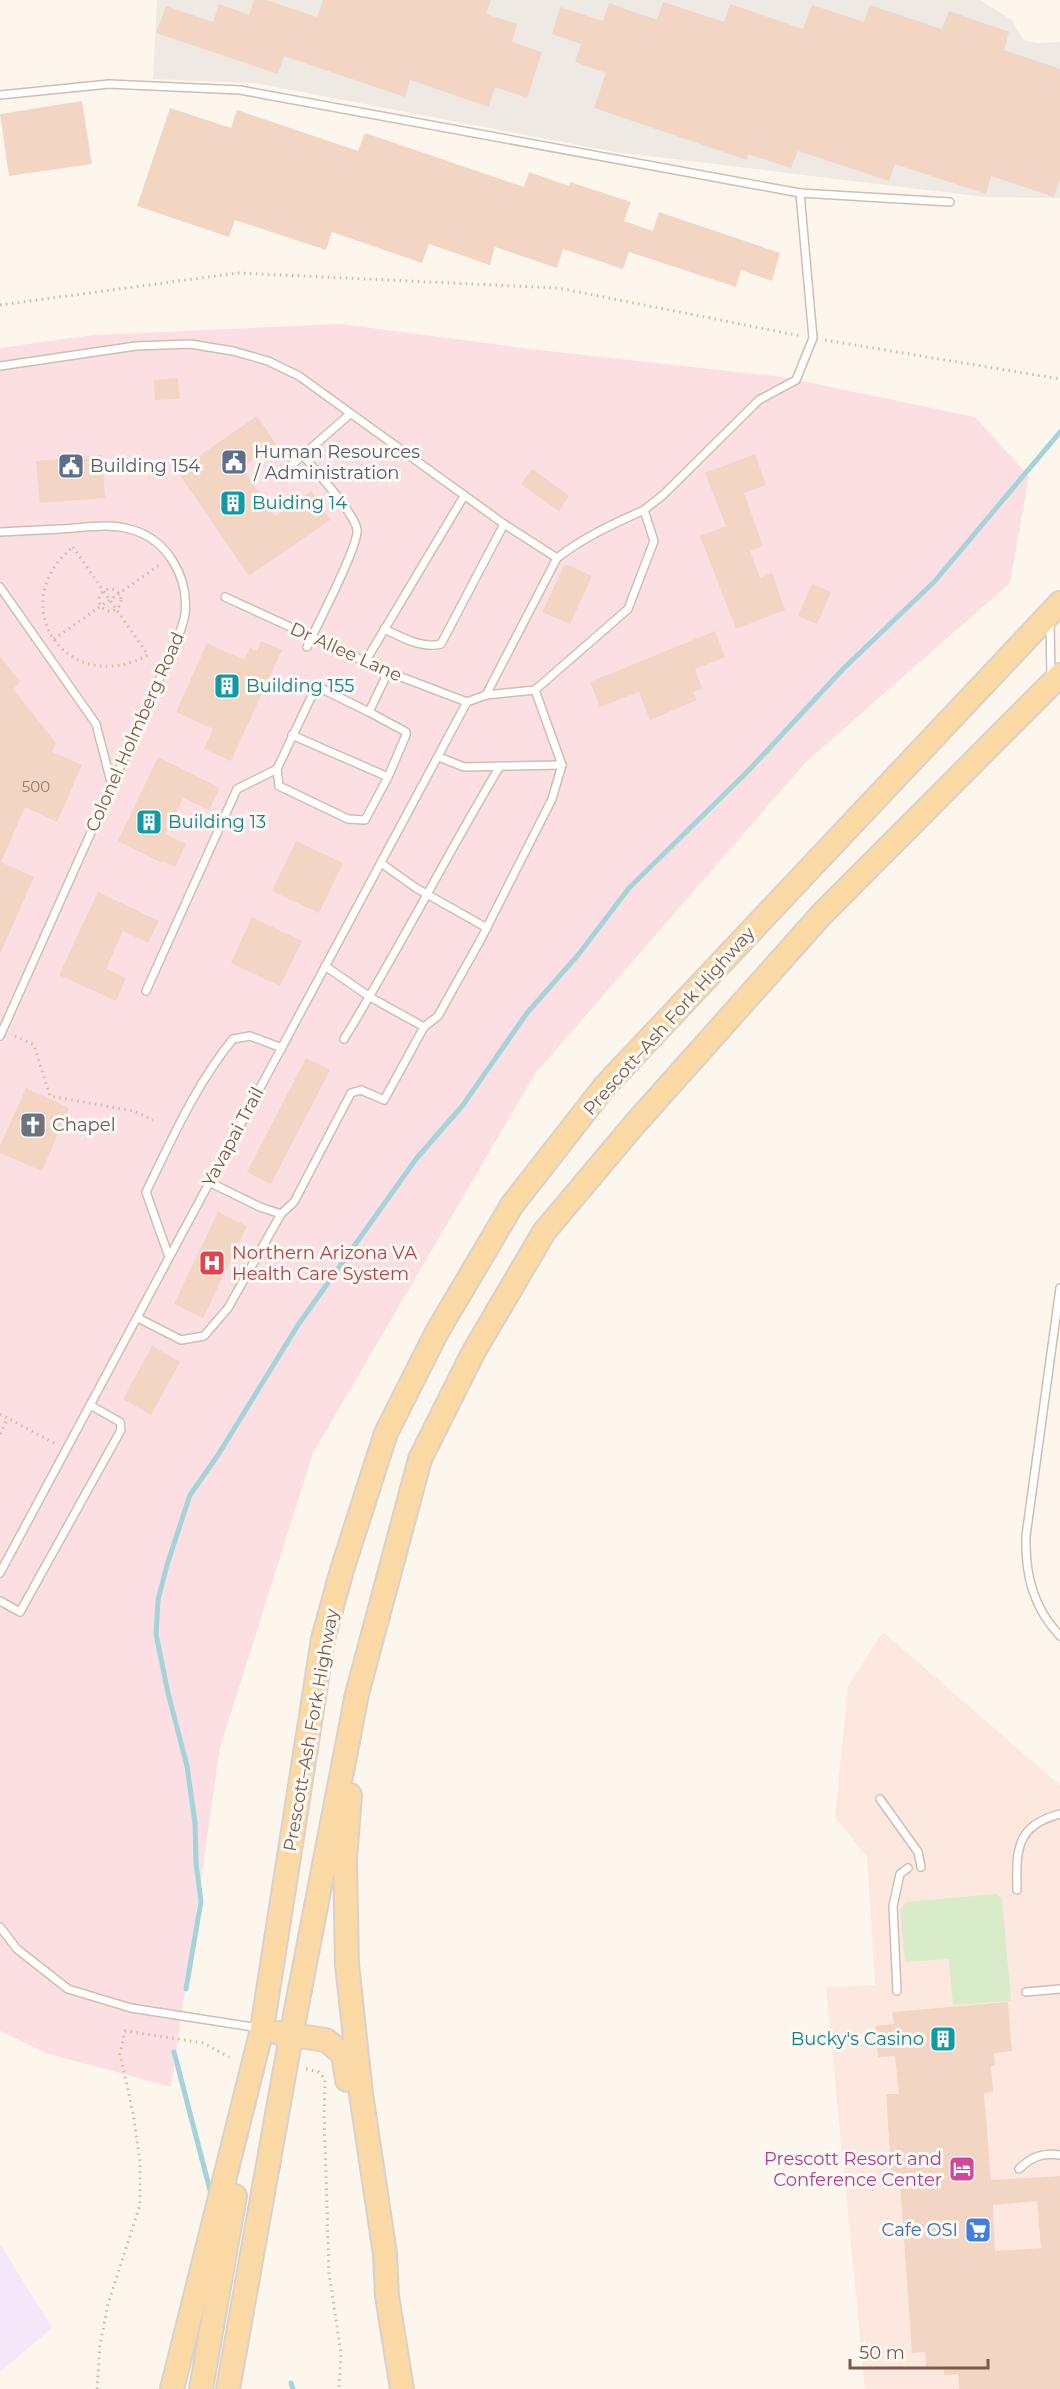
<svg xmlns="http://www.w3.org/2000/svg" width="1060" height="2389" viewBox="0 0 1060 2389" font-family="Montserrat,sans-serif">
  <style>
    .commercial { fill: #fde8e0 }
    .industrial { fill: #efe9e4 }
    .education { fill: #f3e8fa }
    .medical { fill: #fbdfe3 }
    .green { fill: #d8ecc9 }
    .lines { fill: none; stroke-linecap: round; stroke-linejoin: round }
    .stream { stroke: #a5d3da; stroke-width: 5 }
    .building { fill: #f3d5c3; fill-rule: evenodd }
    .lane-casing { stroke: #d1beb0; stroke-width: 10 }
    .primary-casing { stroke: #dad1cd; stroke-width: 26 }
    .path { stroke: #d9b8a5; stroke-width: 3; stroke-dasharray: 1.5 4.5; stroke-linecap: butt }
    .lane { stroke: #fff; stroke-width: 7 }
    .primary { stroke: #fbd9a5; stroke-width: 22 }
    .labels { text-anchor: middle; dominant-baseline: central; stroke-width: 6; stroke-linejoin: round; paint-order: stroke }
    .number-label { font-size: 15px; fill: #987a6a }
    .service-label { font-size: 18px; fill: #4e5e75; stroke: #fffaf3; text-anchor: start }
    .culture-label { font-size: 18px; fill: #0d838f; stroke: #fffaf3; text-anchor: start }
    .street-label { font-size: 18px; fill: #7a5c4d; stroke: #fffaf3 }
    .worship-label { font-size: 18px; fill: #5b616d; stroke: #fffaf3; text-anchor: start }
    .health-label { font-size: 18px; fill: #be3a42; stroke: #fffaf3; text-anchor: start }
    .hotel-label { font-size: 18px; fill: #b23c85; stroke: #fffaf3; text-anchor: end }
    .shop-label { font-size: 18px; fill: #366cbe; stroke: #fffaf3; text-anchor: end }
  </style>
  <rect width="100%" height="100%" fill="#fdf6ec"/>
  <polygon class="commercial" points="883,1632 1060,1785 1060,2389 865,2389 826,1987 875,1985 867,1857 835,1817 848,1686"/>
  <polygon class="industrial" points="157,0 980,0 1012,20 1023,40 1037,43 1060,42 1060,198 985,197 615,152 255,83 153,79"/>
  <polygon class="education" points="0,2244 52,2328 0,2372"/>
  <polygon class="medical" points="341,324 530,349 783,377 975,417 1029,476 1010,583 805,763 535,1074 313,1453 220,1748 171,2087 46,2053 0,2031 0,348 93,335"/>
  <polygon class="green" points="997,1894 1002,1899 1011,2001 953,2005 949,1959 905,1962 900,1910 906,1902"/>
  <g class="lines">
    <g class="stream">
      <polyline points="186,1989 201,1901 196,1864 195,1823 187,1766 168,1693 156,1634 158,1600 167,1565 190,1495 218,1455 298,1325 416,1159 463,1105 527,1013 578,955 629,888 748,771 843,669 935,581 1060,432"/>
      <polyline points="174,2052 210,2190"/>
      <polyline points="291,2383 293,2389"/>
    </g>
  </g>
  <g class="building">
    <polygon points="254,0 266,0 317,17 323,0 491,0 486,14 517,24 512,42 542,52 527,98 495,87 489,107 410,80 405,97 284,56 278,74 156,33 166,6 213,22 219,4 249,15"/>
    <polygon points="663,2 724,22 730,4 803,29 812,5 864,22 870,5 942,29 949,11 1009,32 1004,50 1060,69 1060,179 1054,197 991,176 986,194 895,164 889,181 798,151 791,168 748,154 747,160 594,108 606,73 575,62 581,44 552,34 560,7 603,21 609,3 657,20"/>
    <polygon points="82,101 92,164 9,176 0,114"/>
    <polygon points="170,108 231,128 237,110 358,151 365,133 524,187 529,172 569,186 570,182 631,202 624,221 653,231 659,212 780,253 772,281 741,270 736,287 629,252 623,269 563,249 557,268 495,247 490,265 429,244 422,263 332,232 326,250 235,220 229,237 137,206"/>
    <polygon points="178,378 180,399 155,400 154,380"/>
    <polygon points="257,416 276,444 242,468 275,516 311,491 330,520 249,576 177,471"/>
    <polygon points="755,454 766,485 744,493 763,546 750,551 760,578 772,573 785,610 736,629 700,536 726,526 705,473"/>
    <polygon points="102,455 105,498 40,503 36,461"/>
    <polygon points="532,469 569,496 559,511 521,484"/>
    <polygon points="565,564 592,576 570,624 542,612"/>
    <polygon points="812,584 831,592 817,624 798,616"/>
    <polygon points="715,631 725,657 695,669 702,688 693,692 697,700 650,720 639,692 600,707 590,682"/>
    <polygon points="261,641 282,650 231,761 204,749 213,729 176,712 207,643 244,660 250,648 257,651"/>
    <polygon points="0,656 20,682 13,689 56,743 52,752 82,765 57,822 25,807 1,862 34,877 0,954"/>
    <polygon points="158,757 220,788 209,810 183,798 166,834 186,844 175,867 163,861 162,863 118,841"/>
    <polygon points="296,841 343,863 319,913 272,891"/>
    <polygon points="98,892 159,921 148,943 123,931 106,969 126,978 116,1001 59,975"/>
    <polygon points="252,917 302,941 280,986 231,963"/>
    <polygon points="306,1058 330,1070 271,1184 247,1172"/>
    <polygon points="26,1088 69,1108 42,1171 0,1153 0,1146"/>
    <polygon points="218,1212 247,1226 203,1318 174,1304"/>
    <polygon points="152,1346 180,1362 151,1415 123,1399"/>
    <path d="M1008 2002 1012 2051 994 2053 995 2066H991L993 2092 984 2093 991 2180 1060 2176V2389H959L958 2374 944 2375V2366L926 2367 925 2352 912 2353 900 2183H892L886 2094H899L895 2056 878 2057 875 2026 894 2024 892 2012ZM1037 2201 1041 2248 995 2251 993 2205Z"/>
  </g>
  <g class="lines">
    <defs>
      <g id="lane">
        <polyline points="0,95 109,84 240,90 800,193"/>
        <path d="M0 366 136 346 190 344 233 351 268 361 299 376 504 524 557 558C584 537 613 524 644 510L654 541 628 609 535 690 486 695 467 702"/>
        <path d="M303 455C315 471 353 511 357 529 360 544 316 627 307 647"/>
        <polyline points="287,469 350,414"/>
        <polyline points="644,510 663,495 759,400 796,380 813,338 800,193 950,202"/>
        <path d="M0 532C20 531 40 530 60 529 83 528 107 523 129 529 167 538 189 577 185 614 184 622 180 632 177 640L0 1036"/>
        <polyline points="0,587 96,724 112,786"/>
        <polyline points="225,597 388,672 467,702"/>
        <polyline points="1050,622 1051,677"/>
        <path d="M384 629C402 637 421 649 441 644L504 524"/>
        <polyline points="365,662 464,496"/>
        <polyline points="486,695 557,558"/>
        <polyline points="369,712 406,732 406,735 388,777 365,820 348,819 279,786 277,769 315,689 320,688 369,712 388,672"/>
        <polyline points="292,735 388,777"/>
        <polyline points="439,757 464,767 562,765"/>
        <polyline points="381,863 416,888 487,928"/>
        <polyline points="325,966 370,997 424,1027 438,1016 481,939 552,799 562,765 535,690"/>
        <polyline points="146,991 237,789 277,769"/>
        <path d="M344 1039C399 950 446 856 500 766"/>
        <polyline points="209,1182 260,1207 281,1214 294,1202 351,1093 361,1090 384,1100 424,1027"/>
        <path d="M169 1257 146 1192C172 1139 196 1084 233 1039L250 1036 282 1048"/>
        <path d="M1060 1288 1026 1536C1025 1575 1033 1607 1060 1636"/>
        <polyline points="138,1318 181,1340 204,1336 228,1308 281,1214"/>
        <polyline points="0,1573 467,702"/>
        <polyline points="0,1601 20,1612 121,1430 120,1422 90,1405"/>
        <polyline points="880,1799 918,1852 921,1867"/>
        <path d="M1017 1890C1016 1850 1016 1825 1060 1814"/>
        <polyline points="0,1927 17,1949 68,1989 131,2008 259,2028"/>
        <polyline points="897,1991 893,1906 900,1874 908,1868"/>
        <polyline points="1026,1992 1060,1989"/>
        <path d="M1019 2169C1031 2157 1043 2152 1060 2155"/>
      </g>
      <g id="primary">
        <polyline points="350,1795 345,1860 347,1964 361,2094 385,2254 387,2296 402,2389"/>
        <polyline points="279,2033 326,2040 343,2054 347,2080"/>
        <polyline points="172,2389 262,2029 323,1639 342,1570 386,1433 437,1332 512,1205 605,1086 1060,603"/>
        <polyline points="201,2389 235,2196"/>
        <polyline points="228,2389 291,2036 357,1694 420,1459 473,1353 544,1232 634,1125 822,914 1060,675"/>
      </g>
    </defs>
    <use href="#lane" class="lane-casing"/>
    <use href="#primary" class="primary-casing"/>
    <g class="path">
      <polyline points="0,305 238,273 558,288 801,336"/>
      <polyline points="825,340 1060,379"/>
      <path d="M73 547 148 655C68 699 2 605 73 547Z"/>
      <circle cx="110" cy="600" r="11"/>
      <polyline points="54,639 161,564"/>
      <polyline points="15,1036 34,1045 50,1096 134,1111 153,1120"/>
      <polyline points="0,1414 56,1444"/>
      <polyline points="0,1434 8,1418"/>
      <polyline points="306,2069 319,2072 325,2079 324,2113 329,2273 341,2353 339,2389"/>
      <polyline points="97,2389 100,2345 108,2304 140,2205 140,2161 133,2113 120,2054 125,2031 203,2043 229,2057"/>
    </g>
    <use href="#lane" class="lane"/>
    <use href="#primary" class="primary"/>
  </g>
  <defs>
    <symbol id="civic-square" viewBox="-11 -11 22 22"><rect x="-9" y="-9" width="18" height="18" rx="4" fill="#5c6f8a" stroke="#fffaf3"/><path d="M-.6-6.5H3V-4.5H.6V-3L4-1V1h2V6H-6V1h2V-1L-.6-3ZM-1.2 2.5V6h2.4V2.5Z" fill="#fff"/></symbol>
    <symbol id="building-square" viewBox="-11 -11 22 22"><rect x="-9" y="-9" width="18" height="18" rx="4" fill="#0f9aa8" stroke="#fffaf3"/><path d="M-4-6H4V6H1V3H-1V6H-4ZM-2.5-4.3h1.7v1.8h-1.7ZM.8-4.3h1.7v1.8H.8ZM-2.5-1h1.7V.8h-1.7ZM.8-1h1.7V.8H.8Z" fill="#fff"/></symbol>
    <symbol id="church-square" viewBox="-11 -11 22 22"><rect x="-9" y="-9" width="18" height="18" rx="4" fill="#6b7280" stroke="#fffaf3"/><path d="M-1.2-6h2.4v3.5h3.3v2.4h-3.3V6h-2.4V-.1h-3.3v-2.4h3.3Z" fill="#fff"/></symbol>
    <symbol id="hospital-square" viewBox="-11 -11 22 22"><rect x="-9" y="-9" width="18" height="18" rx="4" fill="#e0444e" stroke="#fffaf3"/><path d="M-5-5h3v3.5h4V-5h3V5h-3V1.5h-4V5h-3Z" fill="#fff"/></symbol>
    <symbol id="hotel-square" viewBox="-11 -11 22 22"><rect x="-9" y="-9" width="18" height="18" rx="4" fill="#d1479c" stroke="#fffaf3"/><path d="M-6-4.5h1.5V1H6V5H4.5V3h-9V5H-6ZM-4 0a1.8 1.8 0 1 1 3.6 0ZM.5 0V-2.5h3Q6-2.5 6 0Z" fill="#fff"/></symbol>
    <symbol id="supermarket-square" viewBox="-11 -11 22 22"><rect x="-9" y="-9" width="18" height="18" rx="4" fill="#3f7fe0" stroke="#fffaf3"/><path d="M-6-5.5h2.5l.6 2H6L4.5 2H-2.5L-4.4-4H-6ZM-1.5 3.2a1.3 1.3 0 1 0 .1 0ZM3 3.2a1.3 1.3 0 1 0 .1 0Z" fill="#fff"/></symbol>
  </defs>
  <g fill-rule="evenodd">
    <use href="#civic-square" x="219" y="447" width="30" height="30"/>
    <use href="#civic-square" x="56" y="451" width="30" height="30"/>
    <use href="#building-square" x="218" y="488" width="30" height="30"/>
    <use href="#building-square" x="212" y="671" width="30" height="30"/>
    <use href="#building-square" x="134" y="807" width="30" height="30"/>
    <use href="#church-square" x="18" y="1110" width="30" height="30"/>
    <use href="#hospital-square" x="197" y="1248" width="30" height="30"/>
    <use href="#building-square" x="928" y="2024" width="30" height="30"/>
    <use href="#hotel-square" x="947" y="2154" width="30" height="30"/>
    <use href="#supermarket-square" x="963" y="2215" width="30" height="30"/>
  </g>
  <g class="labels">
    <g class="number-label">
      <text x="36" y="786">500</text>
    </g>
    <g class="service-label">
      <text x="254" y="452">Human Resources<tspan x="254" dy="21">/ Administration</tspan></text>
      <text x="90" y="466">Building 154</text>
    </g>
    <g class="culture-label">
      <text x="252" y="503">Buiding 14</text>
      <text x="246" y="686">Building 155</text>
      <text x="168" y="822">Building 13</text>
      <text x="924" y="2039" text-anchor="end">Bucky's Casino</text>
    </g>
    <g class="street-label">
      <text transform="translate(346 652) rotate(24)">Dr Allee Lane</text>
      <text transform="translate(135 732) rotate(-66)">Colonel Holmberg Road</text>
      <text transform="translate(669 1021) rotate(-48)">Prescott–Ash Fork Highway</text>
      <text transform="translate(233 1137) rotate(-62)">Yavapai Trail</text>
      <text transform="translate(311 1730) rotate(-80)">Prescott–Ash Fork Highway</text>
    </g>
    <g class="worship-label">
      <text x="52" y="1125">Chapel</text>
    </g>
    <g class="health-label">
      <text x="232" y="1253">Northern Arizona VA<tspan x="232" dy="21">Health Care System</tspan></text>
    </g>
    <g class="hotel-label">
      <text x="942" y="2159">Prescott Resort and<tspan x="942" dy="21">Conference Center</tspan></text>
    </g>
    <g class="shop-label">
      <text x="958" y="2230">Cafe OSI</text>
    </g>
  </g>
  <path d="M850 2359v9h138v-9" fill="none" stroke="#7a5c4d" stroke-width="3"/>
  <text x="859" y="2359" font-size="18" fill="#7a5c4d" stroke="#fffaf3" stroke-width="4.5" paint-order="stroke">50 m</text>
</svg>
